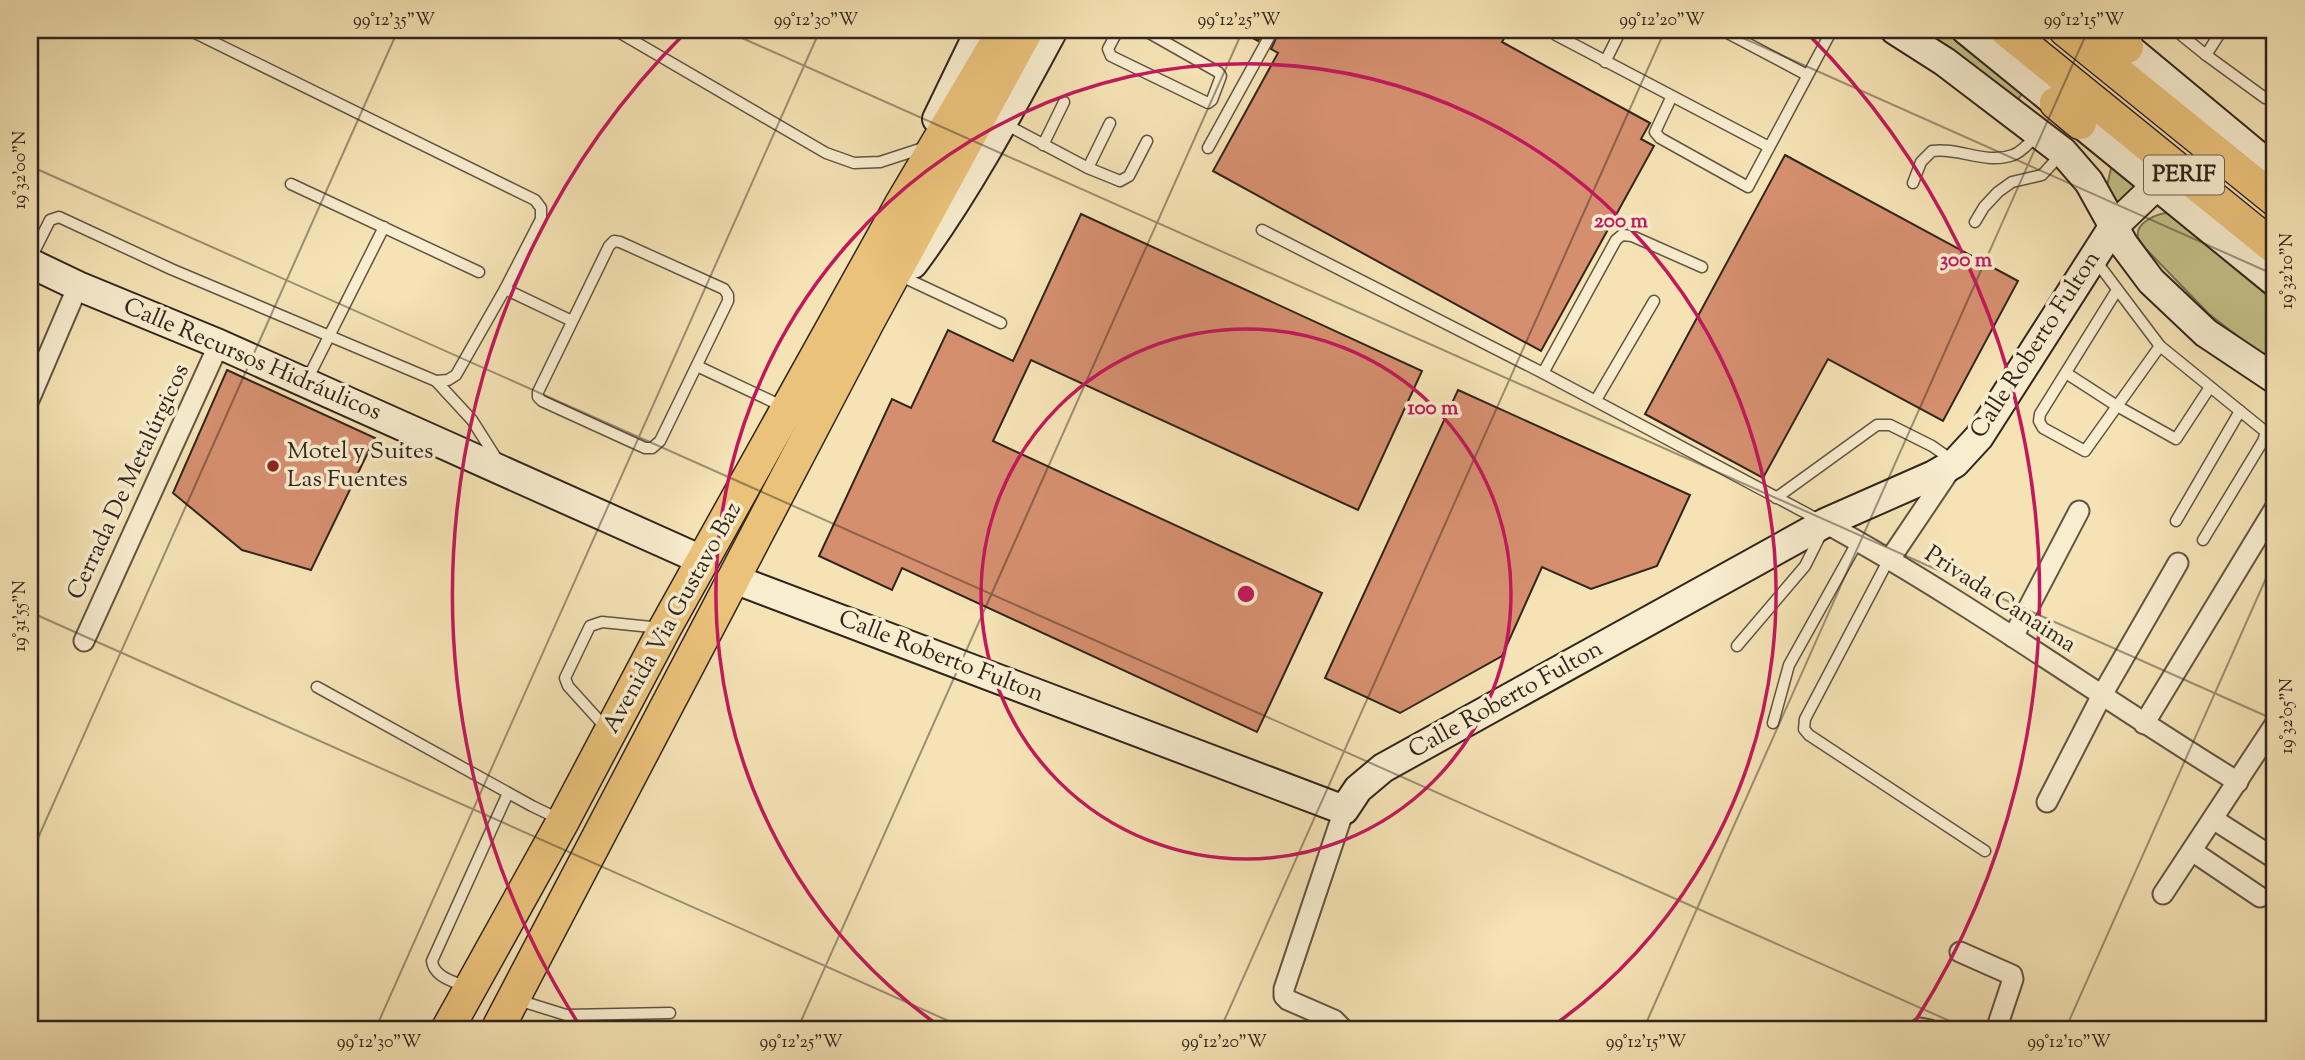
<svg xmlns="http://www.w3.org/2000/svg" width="2305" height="1060" viewBox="0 0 2305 1060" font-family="'Sorts Mill Goudy',serif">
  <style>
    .green { fill: #c4c188; stroke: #7a7352; stroke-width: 2 }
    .building { fill: #d58f6f; stroke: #31251c; stroke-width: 2 }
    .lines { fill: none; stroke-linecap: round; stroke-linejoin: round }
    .lane-casing { stroke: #625442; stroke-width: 13 }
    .street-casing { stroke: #625442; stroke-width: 23 }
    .secondary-casing { stroke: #31251c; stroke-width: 32 }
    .primary-casing { stroke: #31251c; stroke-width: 35 }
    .lane { stroke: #f8edcf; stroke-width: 10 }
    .street { stroke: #f8edcf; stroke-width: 19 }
    .secondary { stroke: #f8edcf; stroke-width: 28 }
    .primary { stroke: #eac27a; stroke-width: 32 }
    .ticks { fill: none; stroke: #31251c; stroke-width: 2; stroke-opacity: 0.45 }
    .ring { fill: none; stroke: #c2185b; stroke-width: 3.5 }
    .poi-dot { fill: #8f2418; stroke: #f8edcf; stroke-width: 2.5 }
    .labels { text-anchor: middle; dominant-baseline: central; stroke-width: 7; stroke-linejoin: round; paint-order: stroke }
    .shield { fill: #f8edcf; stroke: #6d6152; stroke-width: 2 }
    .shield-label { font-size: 23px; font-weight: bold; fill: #31251c }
    .street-label { font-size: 24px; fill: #31251c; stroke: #f8edcf }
    .poi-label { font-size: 24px; fill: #31251c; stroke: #f8edcf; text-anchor: start }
    .centre { fill: #c2185b; stroke: #f8edcf; stroke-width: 3.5 }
    .ring-label { font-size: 21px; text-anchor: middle; font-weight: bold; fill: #c2185b; stroke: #f8edcf; stroke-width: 7; stroke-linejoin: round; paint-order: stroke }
    .neatline { fill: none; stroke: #31251c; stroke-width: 2.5 }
    .ticks-label { font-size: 18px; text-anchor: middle; fill: #31251c }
  </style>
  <rect width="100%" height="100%" fill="#f5e3b5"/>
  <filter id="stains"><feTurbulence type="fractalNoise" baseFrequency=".00286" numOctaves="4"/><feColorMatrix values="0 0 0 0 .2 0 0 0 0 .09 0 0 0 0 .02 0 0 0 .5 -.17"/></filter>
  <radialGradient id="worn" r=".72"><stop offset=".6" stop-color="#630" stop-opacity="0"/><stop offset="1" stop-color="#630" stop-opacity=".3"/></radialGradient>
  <g class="green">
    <polygon points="1921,30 1948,30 2023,92 2017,101"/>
    <polygon points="2112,164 2146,192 2122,209 2107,186"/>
    <path d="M2165 213 2170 214 2275 299V365L2209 314 2145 248C2143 244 2139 241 2138 237 2135 223 2155 215 2165 213Z"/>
  </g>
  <g class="building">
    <polygon points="1238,30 1265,30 1258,41"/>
    <polygon points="1280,30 1509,30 1502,42 1650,123 1641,139 1654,146 1541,351 1213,171 1278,53 1271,49"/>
    <polygon points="1785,155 2018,281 1943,421 1828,359 1763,478 1645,414"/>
    <polygon points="1081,214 1422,371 1358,510 1031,360 993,441 1322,593 1257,732 902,568 892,590 819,556 892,399 911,408 948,330 1013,361"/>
    <polygon points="227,370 375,438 311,570 242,550 173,493"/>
    <polygon points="1458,390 1690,495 1657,566 1591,589 1542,567 1502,656 1400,713 1325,678"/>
  </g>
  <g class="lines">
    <defs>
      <g id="lane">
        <polyline points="189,30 535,200 541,208 541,219 505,289 572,321"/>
        <polyline points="615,30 826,153 854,163 880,162 923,148"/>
        <polyline points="1118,30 1108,49 1111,56 1208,103 1212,100 1221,76 1218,72 1144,30"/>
        <polyline points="1722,30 1807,75"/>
        <polyline points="2175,30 2206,55 2265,98 2275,96"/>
        <polyline points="1556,35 1769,147"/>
        <polyline points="2206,55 2222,30"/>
        <polyline points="1605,62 1621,30"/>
        <polyline points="1671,98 1655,132 1660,138 1748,187 1832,30"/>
        <polyline points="1005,124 1088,168 1120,181 1129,176 1147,141"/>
        <polyline points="1043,145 1064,102"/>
        <polyline points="1208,148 1273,30"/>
        <polyline points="1088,168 1110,123"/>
        <path d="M1913 183 1921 162 1932 151C1959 147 1986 165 2013 155 2022 152 2031 141 2038 134"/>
        <polyline points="291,184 479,272"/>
        <polyline points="1975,222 1984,207 1998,192 2012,182 2042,175 2062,153"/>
        <polyline points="1262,230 1543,373"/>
        <polygon points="614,241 620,242 724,289 728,295 728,301 660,441 652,448 645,448 542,401 538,397 538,392 609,246"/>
        <polyline points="30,260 50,220 59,217 171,269 436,381 448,380 456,375 505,289"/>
        <polyline points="2096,261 2160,346 2240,411 2176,521"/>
        <polyline points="1702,267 1632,236 1622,235 1616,240 1543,373 1819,520"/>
        <polyline points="903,277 1001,323"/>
        <polyline points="2117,290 2040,414 2039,421 2043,428 2085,451 2160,346"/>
        <polyline points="697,366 784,407"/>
        <polyline points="2066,373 2117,406 2176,439 2210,387"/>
        <polyline points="436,381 472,420 498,461"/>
        <polyline points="306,382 384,227"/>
        <polyline points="1596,400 1654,301"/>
        <polyline points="1776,498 1877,425 1890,425 1932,446 1952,460"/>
        <polyline points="2203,540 2263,441 2266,432 2240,411"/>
        <polyline points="1889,559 1805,719 1804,729 1809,735 1985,851"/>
        <polyline points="1737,646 1805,566 1821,534"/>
        <polyline points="317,687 532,806 559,819"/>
        <polyline points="1773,723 1789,665 1858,541"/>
        <polyline points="606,728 568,686 565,678 590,626 602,622 661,628"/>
        <path d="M466 987C453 981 434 977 432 961L508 793"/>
        <polyline points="518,1000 566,1015 670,1013"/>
      </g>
      <g id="street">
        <polyline points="30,398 78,286"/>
        <path d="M1825 523C1968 601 2099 697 2238 782"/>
        <polyline points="1890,559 1952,467"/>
        <polyline points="2013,637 2079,511"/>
        <polyline points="84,641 219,344"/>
        <polyline points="2144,724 2275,508"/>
        <polyline points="2047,802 2102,695 2178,563"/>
        <polyline points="1344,810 1284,989 1284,996 1288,1000 1334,1020 1344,1030"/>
        <polyline points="2213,819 2274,858"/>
        <polyline points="2192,851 2260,897"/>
        <polyline points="2163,894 2275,724"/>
        <polyline points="1960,952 2012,975 2013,979 1996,1030"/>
        <polyline points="1920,1028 1930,1030"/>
      </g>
      <g id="secondary">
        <polyline points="1895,30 1945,62 2063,152 2089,182 2124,245 2151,281 2206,333 2275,379"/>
        <polyline points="1966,30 2056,103"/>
        <polyline points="2127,47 2275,170"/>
        <polyline points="937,119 980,30"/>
        <polyline points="2080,123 2275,282"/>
        <polyline points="30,263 78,286 219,344 704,561"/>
        <path d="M913 264C967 191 1010 110 1053 30"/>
        <polyline points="734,579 1344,810 1358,789 1383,768 1825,523 1934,475 1955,463 1979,437 2113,227 2156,186"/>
      </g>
      <g id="primary">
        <polyline points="2006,30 2275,248"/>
        <polyline points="2065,30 2275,200"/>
        <polyline points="2106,30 2127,47"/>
        <polyline points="2056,103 2080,123"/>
        <polyline points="447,1030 563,821 665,628 900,206 1004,30"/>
        <polyline points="497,1030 868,322 1027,30"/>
      </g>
    </defs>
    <use href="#lane" class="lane-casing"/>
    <use href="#street" class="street-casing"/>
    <use href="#secondary" class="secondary-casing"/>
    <use href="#primary" class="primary-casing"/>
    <use href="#lane" class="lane"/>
    <use href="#street" class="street"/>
    <use href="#secondary" class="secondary"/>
    <use href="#primary" class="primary"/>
  </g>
  <path class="ticks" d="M724 30 2275 720M1725 30 2275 275M30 166 1970 1030M30 612 969 1030M30 856 398 30M375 1030 820 30M797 1030 1243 30M1220 1030 1665 30M1643 1030 2088 30M2065 1030 2275 558"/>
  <g class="ring">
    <circle cx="1246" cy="594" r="265"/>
    <path d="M942 1028A530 530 0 1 1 1550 1028"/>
    <path d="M580 1026A794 794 0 0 1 685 33M1807 33A794 794 0 0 1 1912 1026"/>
  </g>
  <circle class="poi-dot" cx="273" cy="466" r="7"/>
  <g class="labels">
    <rect class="shield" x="2144" y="155.5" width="80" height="39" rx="5"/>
    <g class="shield-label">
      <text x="2184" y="175">PERIF</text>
    </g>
    <g class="street-label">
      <text transform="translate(2036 345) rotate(-57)">Calle Roberto Fulton</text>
      <text transform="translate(252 360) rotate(23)">Calle Recursos Hidráulicos</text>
      <text transform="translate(129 482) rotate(-65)">Cerrada De Metalúrgicos</text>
      <text transform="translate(2000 600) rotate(33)">Privada Canaima</text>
      <text transform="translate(673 618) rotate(-61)">Avenida Via Gustavo Baz</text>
      <text transform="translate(941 657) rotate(21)">Calle Roberto Fulton</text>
      <text transform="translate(1506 700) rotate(-29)">Calle Roberto Fulton</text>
    </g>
    <g class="poi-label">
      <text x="287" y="452">Motel y Suites<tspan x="287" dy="28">Las Fuentes</tspan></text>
    </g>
  </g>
  <circle cx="1246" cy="594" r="10" class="centre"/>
  <g class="ring-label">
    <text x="1621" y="227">200 m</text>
    <text x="1966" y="266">300 m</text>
    <text x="1433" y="414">100 m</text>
  </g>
  <rect width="2305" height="1060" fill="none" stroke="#f5e3b5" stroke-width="77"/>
  <rect x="38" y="38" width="2228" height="983" class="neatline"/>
  <g class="ticks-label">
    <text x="394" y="25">99°12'35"W</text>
    <text x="816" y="25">99°12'30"W</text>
    <text x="1239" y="25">99°12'25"W</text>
    <text x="1662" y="25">99°12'20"W</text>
    <text x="2084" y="25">99°12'15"W</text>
    <text transform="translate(19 170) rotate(-90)" y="6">19°32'00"N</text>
    <text transform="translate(2286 271) rotate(-90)" y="6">19°32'10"N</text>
    <text transform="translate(19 616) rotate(-90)" y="6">19°31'55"N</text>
    <text transform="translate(2286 716) rotate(-90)" y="6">19°32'05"N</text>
    <text x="379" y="1047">99°12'30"W</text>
    <text x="801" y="1047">99°12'25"W</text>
    <text x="1224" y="1047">99°12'20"W</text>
    <text x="1646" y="1047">99°12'15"W</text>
    <text x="2069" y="1047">99°12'10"W</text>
  </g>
  <rect width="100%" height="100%" filter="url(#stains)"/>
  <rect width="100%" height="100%" fill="url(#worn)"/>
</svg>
